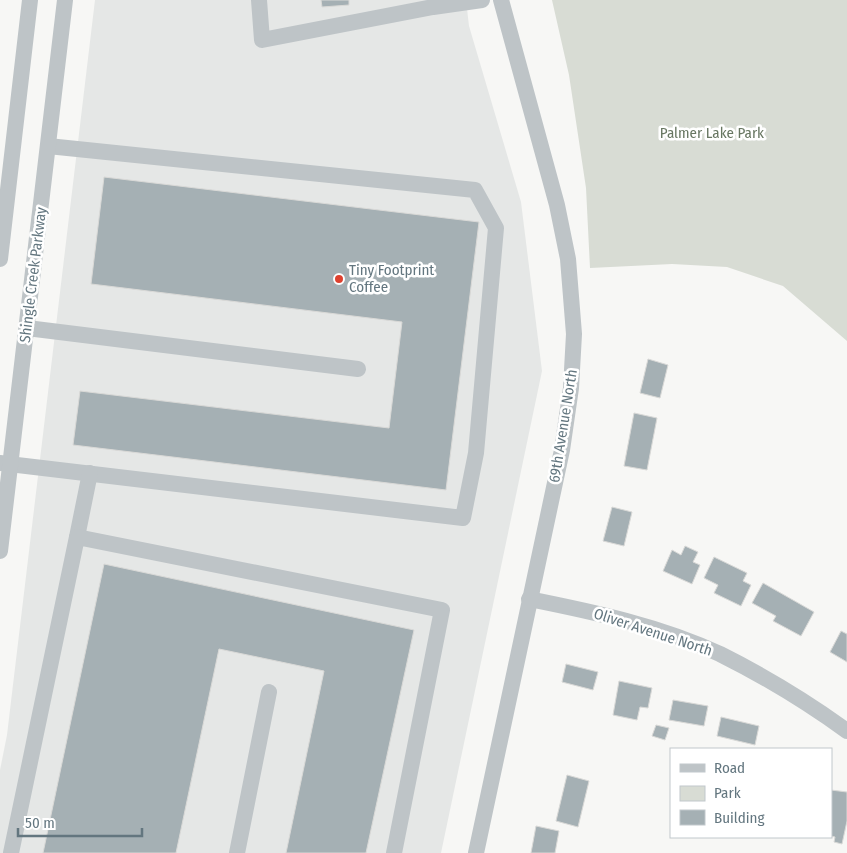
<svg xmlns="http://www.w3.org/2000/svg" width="847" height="853" viewBox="0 0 847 853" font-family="'Fira Sans Condensed',sans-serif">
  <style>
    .built { fill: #e5e7e6 }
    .green { fill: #d8dcd4 }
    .building { fill: #a5b0b4; stroke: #d9d9d7 }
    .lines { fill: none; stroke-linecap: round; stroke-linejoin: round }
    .minor { stroke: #bec4c7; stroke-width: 16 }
    .poi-dot { fill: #de412f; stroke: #fff; stroke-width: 2 }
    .labels { text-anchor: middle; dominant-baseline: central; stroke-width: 5; stroke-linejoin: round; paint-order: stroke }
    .park-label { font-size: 15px; fill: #687762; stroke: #fff }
    .poi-label { font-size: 15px; fill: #63767f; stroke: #fff; text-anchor: start }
    .street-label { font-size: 15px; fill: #63767f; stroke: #fff }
  </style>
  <rect width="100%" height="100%" fill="#f7f7f5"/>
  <polygon class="built" points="95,0 466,0 469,26 521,202 542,371 441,853 0,853 0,770 7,735"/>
  <polygon class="green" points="552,0 847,0 847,341 783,286 727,267 672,264 590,268 586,188 569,75"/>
  <g class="building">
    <polygon points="321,0 349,0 349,5 322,7"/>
    <polygon points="104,177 479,222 446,490 73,445 80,391 389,428 402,322 91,284"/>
    <polygon points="648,359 668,365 660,398 640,393"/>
    <polygon points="634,413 657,418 647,470 624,466"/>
    <polygon points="612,507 632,512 624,546 603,541"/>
    <polygon points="685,546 698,552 693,562 700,565 692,584 663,571 672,550 681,555"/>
    <polygon points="714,557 747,573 743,581 751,585 741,606 714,593 718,585 704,578"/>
    <polygon points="104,564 414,630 366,853 286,853 324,671 219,649 176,853 43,853"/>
    <polygon points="763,583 814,612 801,636 773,621 776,616 752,603"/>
    <polygon points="841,631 847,634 847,662 830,652"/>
    <polygon points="566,664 598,672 593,690 562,682"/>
    <polygon points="619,681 652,688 648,708 640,707 637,720 613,715"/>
    <polygon points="673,700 708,706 704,726 669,720"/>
    <polygon points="721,717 759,726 755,745 717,736"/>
    <polygon points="656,725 669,728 665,740 652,736"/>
    <polygon points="567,775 589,781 578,827 556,821"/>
    <polygon points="831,790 847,792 847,821 842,844 834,842 835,837 831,836"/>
    <polygon points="536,826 559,831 555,853 531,853"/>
  </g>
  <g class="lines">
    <g class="minor">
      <polyline points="259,0 262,40 433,7 482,0"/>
      <polyline points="0,259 30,0"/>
      <polyline points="27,328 358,369"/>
      <polyline points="0,463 463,518 476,453 496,228 475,190 48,146"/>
      <polyline points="77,537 90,473"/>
      <polyline points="0,551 65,0"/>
      <path d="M529 599C594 612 660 626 720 654 764 676 807 702 847 731"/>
      <polyline points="11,853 77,537 442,610 394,853"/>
      <polyline points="237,853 269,692"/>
      <polyline points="476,853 562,450 571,388 574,334 568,259 557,205 501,0"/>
    </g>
  </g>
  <circle class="poi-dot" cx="339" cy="279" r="5"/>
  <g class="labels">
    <g class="park-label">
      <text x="712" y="133">Palmer Lake Park</text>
    </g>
    <g class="poi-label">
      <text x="349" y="270">Tiny Footprint<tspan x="349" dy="17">Coffee</tspan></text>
    </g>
    <g class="street-label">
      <text transform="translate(33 275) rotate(-83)">Shingle Creek Parkway</text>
      <text transform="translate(563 426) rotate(-81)">69th Avenue North</text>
      <text transform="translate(653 632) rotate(18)">Oliver Avenue North</text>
    </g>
  </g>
  <rect x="670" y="748" width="162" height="90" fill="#ffffff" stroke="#c1c8cc"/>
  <rect x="680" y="764" width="25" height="8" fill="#bec4c7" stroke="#c1c8cc"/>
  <text x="714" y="773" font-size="15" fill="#63767f">Road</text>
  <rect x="680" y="786" width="25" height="15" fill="#d8dcd4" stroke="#c1c8cc"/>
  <text x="714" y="798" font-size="15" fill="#63767f">Park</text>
  <rect x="680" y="810" width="25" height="15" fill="#a5b0b4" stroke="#c1c8cc"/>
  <text x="714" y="823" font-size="15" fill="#63767f">Building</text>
  <path d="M18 828v8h124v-8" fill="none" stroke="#63767f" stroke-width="2.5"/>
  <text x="25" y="828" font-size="15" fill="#63767f" stroke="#ffffff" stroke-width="4" paint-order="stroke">50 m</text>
</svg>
